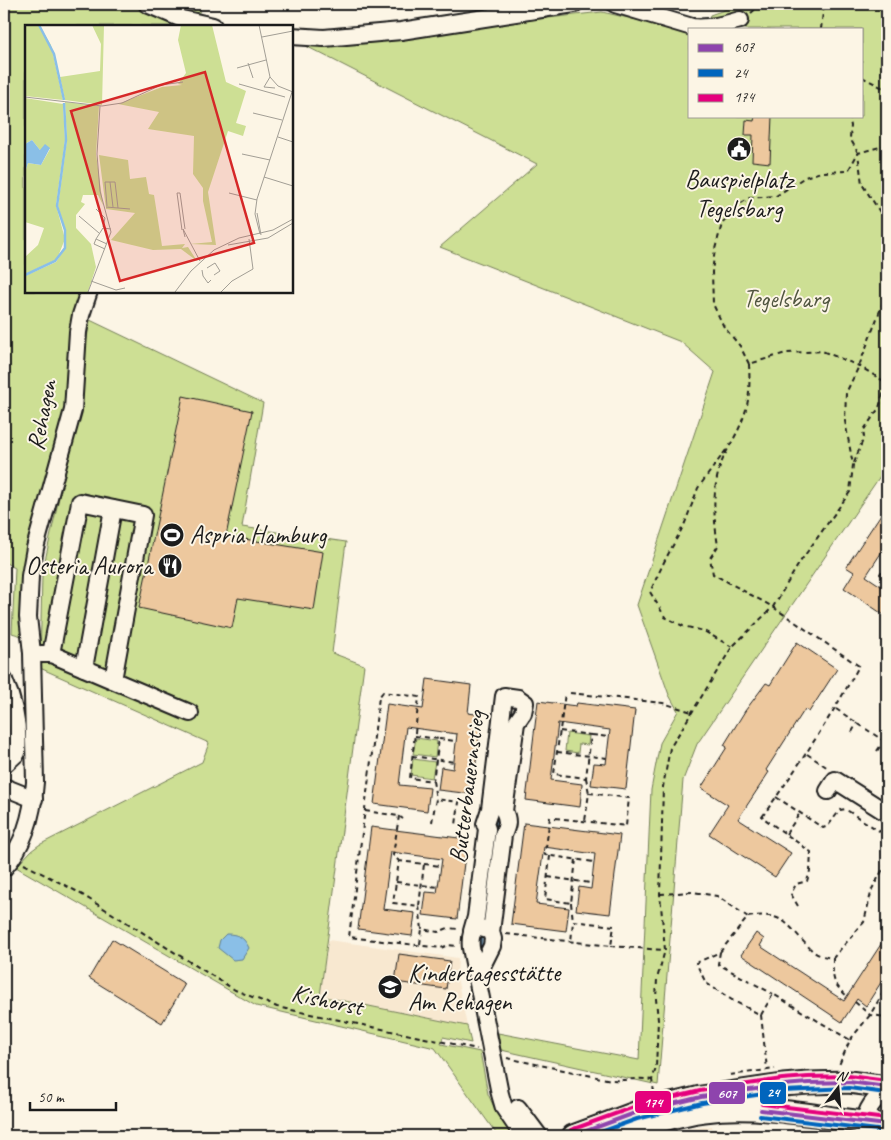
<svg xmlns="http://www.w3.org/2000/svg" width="891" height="1140" viewBox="0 0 891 1140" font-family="Caveat,sans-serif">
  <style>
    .built { fill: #f8e8d0 }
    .green { fill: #cddf94; stroke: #747e58 }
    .water { fill: #8abfe7; stroke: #5e7e96 }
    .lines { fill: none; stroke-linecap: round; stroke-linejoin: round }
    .stream { stroke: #5e7e96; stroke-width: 4 }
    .building { fill: #edc89e; stroke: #1c1c1c }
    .minor-casing { stroke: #1c1c1c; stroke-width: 20 }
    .major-casing { stroke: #1c1c1c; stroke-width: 25 }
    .path { stroke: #1c1c1c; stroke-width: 2; stroke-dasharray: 5 4; stroke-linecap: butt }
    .minor { stroke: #fcf5e5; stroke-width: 16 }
    .major { stroke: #fcf5e5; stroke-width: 21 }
    .bus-1-casing { stroke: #fcf5e5; stroke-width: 8 }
    .bus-2-casing { stroke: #fcf5e5; stroke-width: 8 }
    .bus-3-casing { stroke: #fcf5e5; stroke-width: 8 }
    .bus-1 { stroke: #8e44ad; stroke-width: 4 }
    .bus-2 { stroke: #0065bd; stroke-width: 4 }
    .bus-3 { stroke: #e5007d; stroke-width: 4 }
    .labels { text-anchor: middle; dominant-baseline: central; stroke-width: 4; stroke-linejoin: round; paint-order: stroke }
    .poi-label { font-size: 25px; fill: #1c1c1c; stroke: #fcf5e5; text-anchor: start }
    .park-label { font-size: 25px; fill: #515640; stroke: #fcf5e5 }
    .street-label { font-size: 25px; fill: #1c1c1c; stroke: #fcf5e5 }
    .inset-river { fill: none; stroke: #8abfe7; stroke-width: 2.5 }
    .inset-road { fill: none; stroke: #a29e95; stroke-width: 1 }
    .view { fill: #d62828; fill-opacity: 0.15; stroke: #d62828; stroke-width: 2.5 }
    .inset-edge { fill: none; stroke: #1c1c1c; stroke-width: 2.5 }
    .line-badge { stroke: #fcf5e5; stroke-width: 2 }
    .badge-label { font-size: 14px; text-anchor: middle; font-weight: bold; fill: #fff }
  </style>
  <rect width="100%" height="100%" fill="#fcf5e5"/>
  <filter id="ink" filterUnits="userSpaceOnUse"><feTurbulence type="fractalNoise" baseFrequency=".02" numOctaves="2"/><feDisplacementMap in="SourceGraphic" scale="10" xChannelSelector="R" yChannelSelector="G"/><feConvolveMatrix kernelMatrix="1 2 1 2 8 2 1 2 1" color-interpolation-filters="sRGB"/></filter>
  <g filter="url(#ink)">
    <g class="built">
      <polygon points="328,940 458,958 457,977 467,1026 320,996"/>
      <polygon points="712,1126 714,1136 668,1136 688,1129"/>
    </g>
    <g class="green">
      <polygon points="4,4 133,4 177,22 176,26 26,26 26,291 84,291 69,407 25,637 12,633 15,568 4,562"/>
      <polygon points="170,4 202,4 198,15"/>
      <polygon points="741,4 887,4 887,466 697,744 683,780 658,1085 501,1050 498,1033 639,1060 651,790 660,743 678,711 669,695 637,605 715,372 681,342 440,247 537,164 300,43 314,44 602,12 690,32 690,116 862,116 862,29 719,29 706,26 710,15"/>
      <polygon points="90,320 263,403 242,527 346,542 332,653 364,665 320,996 467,1026 471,1043 443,1037 441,1044 480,1052 488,1094 494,1107 514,1136 498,1136 435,1048 256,1006 16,867 31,851 39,845 202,762 209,743 40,668 42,574 80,403 84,356"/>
      <polygon points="567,733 589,736 588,745 579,744 578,753 565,751"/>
      <polygon points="416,738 437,741 435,757 413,754"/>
      <polygon points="413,759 435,762 432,778 411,775"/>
    </g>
    <path class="water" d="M226 934C238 934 244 937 249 948L242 959 233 960 218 948 220 940Z"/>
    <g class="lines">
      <g class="stream">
        <polyline points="494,833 496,818"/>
        <polyline points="480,949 481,936"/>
      </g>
    </g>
    <g class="building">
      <polygon points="755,116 772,116 770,163 752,161 753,135 745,135 746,120 754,121"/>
      <polygon points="183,396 252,411 226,536 323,552 314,610 238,598 232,628 139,608"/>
      <polygon points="887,505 887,544 866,576 887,590 887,617 844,588 854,572 846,567"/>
      <polygon points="797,642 837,669 809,712 805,709 766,770 769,772 738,819 791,853 775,877 709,834 728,805 701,788 727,747 724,745 745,711 766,683 770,685"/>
      <polygon points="427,679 471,685 468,713 482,715 472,794 438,790 441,767 453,769 457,734 406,727 399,785 430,788 427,811 374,804 387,704 423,709"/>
      <polygon points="538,701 576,706 577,703 635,710 626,789 591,785 594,763 606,764 610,730 558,723 551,780 582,784 580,807 526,800"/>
      <polygon points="524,823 620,835 610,914 576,910 579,887 591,889 595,854 544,847 536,904 569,908 566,931 511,924"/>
      <polygon points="371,827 467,839 457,919 423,915 426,892 437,893 442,859 391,852 383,909 415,913 412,936 358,929"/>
      <polygon points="756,933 764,939 760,946 844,1001 887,935 887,973 866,1006 857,999 842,1022 741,955"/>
      <polygon points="112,939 185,984 162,1023 89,978"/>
      <polygon points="399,954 450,961 446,989 395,982"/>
    </g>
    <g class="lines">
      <defs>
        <g id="minor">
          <polyline points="147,4 182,19 213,26"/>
          <path d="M615 4 692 27C708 29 724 25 740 20"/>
          <polyline points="291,36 324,38 401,31 574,4"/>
          <polyline points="41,654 51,654 190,713"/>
          <polyline points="51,654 80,502 143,515 113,680"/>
          <polyline points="84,668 113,509"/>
          <path d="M4 680C15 704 19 727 17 753L4 765"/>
          <polyline points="4,787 34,799"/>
          <polyline points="828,791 835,780 887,813"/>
          <path d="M4 868C25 844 33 814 35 782L32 653 28 617 30 576 35 548 73 410 78 332 81 315 89 291"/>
          <path d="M472 931 476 917 487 829 485 824 490 809 504 696 518 698 525 703 523 713 516 723 504 811C509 821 507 826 503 835L491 932"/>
          <path d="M478 983 481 968 492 946 493 939 491 932C475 923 469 931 471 948L500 1094 504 1108 523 1136"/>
          <polyline points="518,1108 539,1136"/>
          <path d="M863 1136C864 1112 869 1104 887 1089"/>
        </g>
        <g id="major">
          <polyline points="573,1136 635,1113 701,1097 783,1085 808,1083 849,1082 887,1087"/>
          <path d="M616 1136C645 1126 674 1115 704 1111 765 1103 827 1119 887 1125"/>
        </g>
      </defs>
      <use href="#minor" class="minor-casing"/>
      <use href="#major" class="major-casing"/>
      <g class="path">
        <polyline points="751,13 761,4"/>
        <polyline points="821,29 824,4"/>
        <polyline points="862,77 887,90"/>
        <polyline points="887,145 858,153 862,184 887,223"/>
        <polyline points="749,364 740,346 724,327 713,304 712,272 715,249 722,224 737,206 749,198 776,196 805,177 821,172 848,171 858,153 850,138 851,126 849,116"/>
        <polyline points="726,450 698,488 685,523 664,562 650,592 665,617 683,626 704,631 732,647"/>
        <polyline points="854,463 864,437 863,431 879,408 886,382"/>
        <polyline points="887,564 880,574 887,579"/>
        <polyline points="570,693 663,703 692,712"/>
        <polyline points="836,709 887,743"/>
        <polyline points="560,731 591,735 586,778 554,774 565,693"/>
        <polyline points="852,732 857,723"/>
        <polyline points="592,735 609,737"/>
        <polyline points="415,736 439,739 433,781 410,778 419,697 383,692 379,697 349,937 441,948 448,945 458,946"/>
        <polyline points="439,739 456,741"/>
        <polyline points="877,751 884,741"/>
        <polyline points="557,752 607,758"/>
        <polyline points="807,754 828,768"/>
        <polyline points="412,756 454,762"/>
        <polyline points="586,778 589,793"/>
        <polyline points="433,781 436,799"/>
        <polyline points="776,797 823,828 828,826 840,810 845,809 887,836"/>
        <polyline points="365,811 399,816 403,819"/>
        <polyline points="399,816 393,855 399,861 393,903 419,906 424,864 399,861"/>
        <polyline points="550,817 545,855 594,862"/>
        <polyline points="555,818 626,826 629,798 589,793 585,821"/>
        <polyline points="432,822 436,799 459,802 456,825"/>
        <polyline points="786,834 800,813"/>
        <polyline points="550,856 545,899 571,903 576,859"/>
        <polyline points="24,864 76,891 235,990 277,1007 477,1049"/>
        <polyline points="424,864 441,866"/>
        <polyline points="548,877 591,883"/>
        <polyline points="396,882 438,887"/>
        <polyline points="660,894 693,892 717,896 748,917 720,952 696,963 706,983 732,1000 761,1015 773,994 850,1040 839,1065"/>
        <polyline points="571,903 573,921"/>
        <polyline points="419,906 422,929 438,932 448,928 458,929"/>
        <path d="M798 906 791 894 796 884 807 881 810 871 811 852 762 817C797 768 830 719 859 666L773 607 713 574 710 558 718 546C714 521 712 494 719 470 724 452 736 438 742 421 750 402 750 384 749 364L786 353 822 351 859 366 887 383"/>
        <path d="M748 917C788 910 789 930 814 952 819 956 827 957 833 958L864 922 872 889 887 862"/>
        <polyline points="506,934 611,946 614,926 573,921 571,942"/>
        <polyline points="420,944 422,929"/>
        <polyline points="611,946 663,950"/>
        <polyline points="720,952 718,964 773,994"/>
        <path d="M833 958C833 978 831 982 847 996"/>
        <polyline points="855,1002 870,1015 887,1017"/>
        <polyline points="761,1015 767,1069"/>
        <polyline points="850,1040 870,1015 887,986"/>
        <path d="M507 1058 611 1080C626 1081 638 1077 652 1080"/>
        <polyline points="730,1075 775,1069"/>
        <polyline points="654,1092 652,1080 656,1068 658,1020 656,999 657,979 665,950 660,894 663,787 670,748 732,647 773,607 800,562 850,492 853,465 845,421 846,393 859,366 887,292"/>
      </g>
      <use href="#minor" class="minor"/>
      <use href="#major" class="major"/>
      <defs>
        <g id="bus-1">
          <polyline points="761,1110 887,1125"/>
          <polyline points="573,1136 635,1113 701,1097 783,1085 808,1083 849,1082 887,1087"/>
        </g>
        <g id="bus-2">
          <polyline points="760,1116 886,1131"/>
          <polyline points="590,1136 637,1119 702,1103 784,1091 849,1088 886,1093"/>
        </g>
        <g id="bus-3">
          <polyline points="762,1104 887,1119"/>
          <polyline points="571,1130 634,1107 700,1091 782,1079 808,1077 849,1076 887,1081"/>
        </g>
      </defs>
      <use href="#bus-1" class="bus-1-casing"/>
      <use href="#bus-2" class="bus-2-casing"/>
      <use href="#bus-3" class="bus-3-casing"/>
      <use href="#bus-1" class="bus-1"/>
      <use href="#bus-2" class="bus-2"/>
      <use href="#bus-3" class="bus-3"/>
    </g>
  </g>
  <defs>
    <symbol id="civic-disc" viewBox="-11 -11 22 22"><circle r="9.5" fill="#1c1c1c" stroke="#fcf5e5"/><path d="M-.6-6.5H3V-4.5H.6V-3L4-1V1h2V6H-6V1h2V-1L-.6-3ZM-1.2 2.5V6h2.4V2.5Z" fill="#fff"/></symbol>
    <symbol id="stadium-disc" viewBox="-11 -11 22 22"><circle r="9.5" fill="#1c1c1c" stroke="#fcf5e5"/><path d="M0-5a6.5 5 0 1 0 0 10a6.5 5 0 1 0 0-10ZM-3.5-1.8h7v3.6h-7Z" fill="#fff"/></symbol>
    <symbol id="restaurant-disc" viewBox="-11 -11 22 22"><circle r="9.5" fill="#1c1c1c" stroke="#fcf5e5"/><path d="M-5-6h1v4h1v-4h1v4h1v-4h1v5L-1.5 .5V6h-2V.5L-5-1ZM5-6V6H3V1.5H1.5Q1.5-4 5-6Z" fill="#fff"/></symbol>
    <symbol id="school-disc" viewBox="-11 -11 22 22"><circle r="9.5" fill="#1c1c1c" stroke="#fcf5e5"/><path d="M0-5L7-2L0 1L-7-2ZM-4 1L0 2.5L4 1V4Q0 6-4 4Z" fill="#fff"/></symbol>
  </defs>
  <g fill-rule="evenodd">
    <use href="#civic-disc" x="725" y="135" width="28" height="28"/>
    <use href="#stadium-disc" x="158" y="521" width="28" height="28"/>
    <use href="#restaurant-disc" x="156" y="552" width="28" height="28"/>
    <use href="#school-disc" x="376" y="973" width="28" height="28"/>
  </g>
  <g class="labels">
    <g class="poi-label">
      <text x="739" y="180" text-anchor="middle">Bauspielplatz<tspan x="739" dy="29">Tegelsbarg</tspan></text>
      <text x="190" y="535">Aspria Hamburg</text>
      <text x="152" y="566" text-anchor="end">Osteria Aurora</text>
      <text x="408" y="973">Kindertagesstätte<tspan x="408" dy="29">Am Rehagen</tspan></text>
    </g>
    <g class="park-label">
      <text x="786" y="299">Tegelsbarg</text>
    </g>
    <g class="street-label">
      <text transform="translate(42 415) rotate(-79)">Rehagen</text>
      <text transform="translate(467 787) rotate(-83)">Butterbauernstieg</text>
      <text transform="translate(327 1000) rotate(12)">Kishorst</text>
    </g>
  </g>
  <g transform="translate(25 25)">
    <rect width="268" height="268" fill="#fcf5e5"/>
    <path d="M0 0H14L26 20 38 75 0 71ZM67 0H79L77 80 40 75 35 52 75 46 76 19ZM156 0H187L201 57 221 66 211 98 221 101 218 111 203 106 183 167 191 220 165 219 187 217 178 176V163L168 149 169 111 123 104 134 87 93 79 137 62 157 60 153 59 161 48 153 15ZM0 73 38 79 40 115 31 180 40 214 32 234 0 249V232L13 220 19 203 0 197V147L3 138 16 140 25 124 15 125 7 115 0 119ZM40 77 74 81 71 129 78 180 73 170H58L56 177 60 179 51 190V203L66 219 71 242 63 267H0V251L31 237 41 222V206L33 181 42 115ZM74 130 103 135 105 154 121 152 124 169 129 170 137 221 160 219 157 223 163 222 172 236 156 224 128 225 86 215 110 188 81 184Z" fill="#cddf94"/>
    <path d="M7 115 15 125 20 119 25 123 16 140 3 138 0 147V119Z" fill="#8abfe7"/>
    <path class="inset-river" d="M14 0 29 29 39 75M0 250 30 236 40 223V205L32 181 41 115 39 78"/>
    <path class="inset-road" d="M234 0 245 52 253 61 268 67M237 12 268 6M223 38 228 53M212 43 241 35M245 52 239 62 250 63M214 59 260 72M0 72 77 81 97 78 136 60 158 57M228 88 257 95M253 112 268 117M217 129 245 135M239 152 268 161M85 157 88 182M204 168 232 175M82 181 80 157H90L93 183M81 182 105 184M71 184 80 193 78 202M232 188 236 210M54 191 74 208M157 205 152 168H155L160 204M235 209 230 189 232 174 268 64M160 212 158 204 175 236M71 214 69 219 80 224M82 219 71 214 78 203 86 204M203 220 243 213 268 198M182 243 190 238 195 246 189 250M177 245 178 251 183 258 186 255M66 256 91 265 100 263M63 267 86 207 75 166 72 129 75 81M150 267 166 246 189 225 214 213 248 205 268 194M196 267 207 256 228 244 224 214"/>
    <path class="view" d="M180 47 229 218 95 256 46 86Z"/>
    <rect width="268" height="268" class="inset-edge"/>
  </g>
  <g class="line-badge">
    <rect x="759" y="1081" width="28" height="24" rx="5" fill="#0065bd"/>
    <rect x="708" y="1081" width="38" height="24" rx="5" fill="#8e44ad"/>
    <rect x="634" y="1090" width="38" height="24" rx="5" fill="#e5007d"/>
  </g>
  <g class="badge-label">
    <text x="773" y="1097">24</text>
    <text x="727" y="1098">607</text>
    <text x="653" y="1107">174</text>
  </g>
  <rect width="891" height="1140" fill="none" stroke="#fcf5e5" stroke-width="20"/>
  <rect x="10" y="10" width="871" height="1120" fill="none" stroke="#1c1c1c" stroke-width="2" filter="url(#ink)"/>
  <rect x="688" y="28" width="175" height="90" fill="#fcf5e5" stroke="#a29e95"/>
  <rect x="698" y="44" width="25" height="8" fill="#8e44ad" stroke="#a29e95"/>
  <text x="734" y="52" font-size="15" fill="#1c1c1c">607</text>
  <rect x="698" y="69" width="25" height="8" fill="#0065bd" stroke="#a29e95"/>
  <text x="734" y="78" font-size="15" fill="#1c1c1c">24</text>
  <rect x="698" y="94" width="25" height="8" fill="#e5007d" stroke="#a29e95"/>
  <text x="734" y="102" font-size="15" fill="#1c1c1c">174</text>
  <g transform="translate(838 1088) rotate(16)" stroke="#fcf5e5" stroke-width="4" paint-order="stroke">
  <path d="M0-4L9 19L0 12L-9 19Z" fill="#1c1c1c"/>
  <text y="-8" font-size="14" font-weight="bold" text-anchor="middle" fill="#1c1c1c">N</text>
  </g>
  <path d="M30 1102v8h86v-8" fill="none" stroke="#1c1c1c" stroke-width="2.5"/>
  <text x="38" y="1102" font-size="15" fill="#1c1c1c" stroke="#fcf5e5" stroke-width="4" paint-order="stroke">50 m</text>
</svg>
